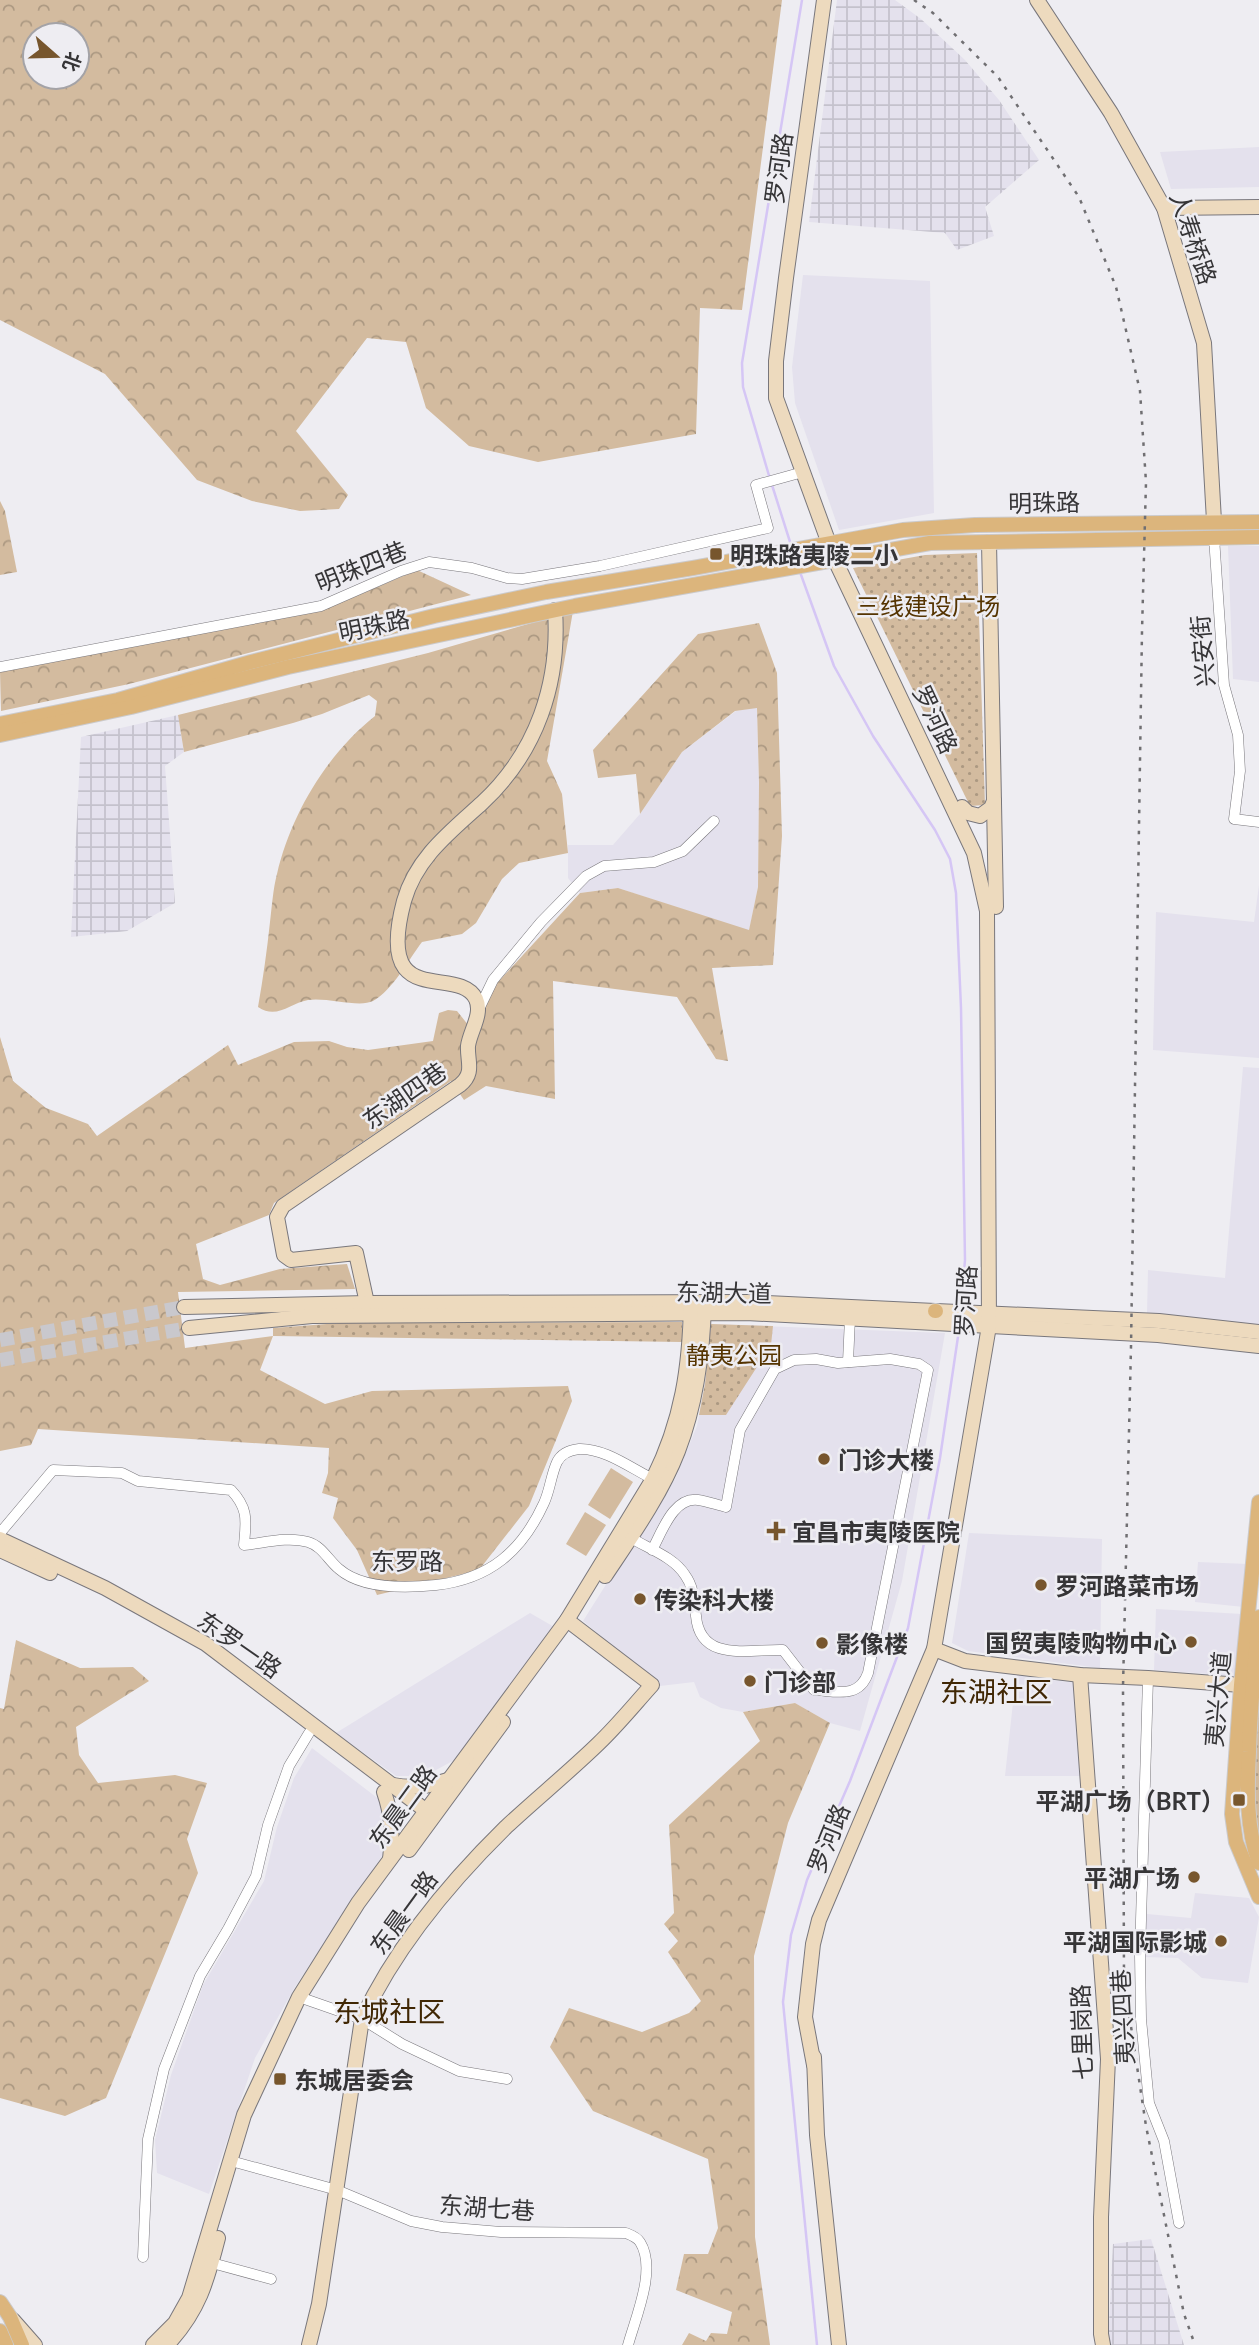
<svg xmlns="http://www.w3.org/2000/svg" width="1259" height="2345" viewBox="0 0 1259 2345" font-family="Lato,'Noto Sans SC',sans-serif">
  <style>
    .built { fill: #e4e1ed }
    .industrial { fill: url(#industrial-grid) }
    .forest { fill: url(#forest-crowns); fill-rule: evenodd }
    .park { fill: url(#park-dots) }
    .garden { fill: #d3bb9f }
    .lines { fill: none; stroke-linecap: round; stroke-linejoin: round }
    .stream { stroke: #d5c6f5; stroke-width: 2.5 }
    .secondary-tunnel { stroke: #c9c8cd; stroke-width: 14; stroke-dasharray: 14 7; stroke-linecap: butt }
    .street-casing { stroke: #79777c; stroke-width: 11 }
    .secondary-casing { stroke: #79777c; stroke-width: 16 }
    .primary-casing { stroke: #cbcacb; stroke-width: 16 }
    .street { stroke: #fff; stroke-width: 10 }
    .secondary { stroke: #eddabe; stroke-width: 14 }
    .primary { stroke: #dcb57c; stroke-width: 14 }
    .rail { stroke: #706f72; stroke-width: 2.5; stroke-dasharray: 3.5 7; stroke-linecap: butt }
    .poi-dot { fill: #77562d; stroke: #eeedf2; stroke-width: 2.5 }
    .labels { text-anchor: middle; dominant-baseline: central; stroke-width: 5; stroke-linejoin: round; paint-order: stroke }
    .street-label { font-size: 24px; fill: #363537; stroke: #eeedf2 }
    .poi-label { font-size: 24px; font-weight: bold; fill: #363537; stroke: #eeedf2; text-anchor: start }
    .park-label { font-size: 24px; fill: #553401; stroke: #eeedf2 }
    .quarter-label { font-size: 28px; fill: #402704; stroke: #eeedf2 }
  </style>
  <defs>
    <pattern id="industrial-grid" width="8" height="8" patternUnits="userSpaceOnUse" patternTransform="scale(1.75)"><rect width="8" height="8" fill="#e4e1ed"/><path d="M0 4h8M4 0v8" fill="none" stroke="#c4c2cc"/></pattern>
    <pattern id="forest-crowns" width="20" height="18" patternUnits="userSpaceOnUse" patternTransform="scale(1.75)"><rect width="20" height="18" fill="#d3bb9f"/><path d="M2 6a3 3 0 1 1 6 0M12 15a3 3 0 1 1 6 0" fill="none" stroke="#ac9982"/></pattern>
    <pattern id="park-dots" width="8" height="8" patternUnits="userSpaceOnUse" patternTransform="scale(1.75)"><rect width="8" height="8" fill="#d3bb9f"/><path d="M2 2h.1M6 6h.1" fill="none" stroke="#ac9982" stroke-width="1.8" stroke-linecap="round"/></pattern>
  </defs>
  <rect width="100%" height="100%" fill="#eeedf2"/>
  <g class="built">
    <polygon points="1259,147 1259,187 1171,189 1160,152"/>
    <polygon points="803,275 930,281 934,513 839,530 795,403 792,367"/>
    <polygon points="1228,546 1259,546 1259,682 1233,679"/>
    <polygon points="757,707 759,783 758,887 749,931 618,888 580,893 568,878 568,845 613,845 640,814 682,752 736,711"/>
    <polygon points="1259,885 1259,1058 1153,1050 1156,912 1254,922"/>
    <polygon points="1243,1067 1259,1068 1259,1325 1147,1313 1148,1270 1225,1278"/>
    <polygon points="711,1324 945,1333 902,1581 860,1731 830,1723 795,1703 743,1712 721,1708 700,1697 694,1682 660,1686 583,1621 631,1545 653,1517 676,1477 697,1426 705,1384"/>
    <polygon points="969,1533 1102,1539 1100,1668 968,1651 952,1643"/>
    <polygon points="1198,1562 1248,1564 1244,1607 1195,1602"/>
    <polygon points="1156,1609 1242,1614 1237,1676 1154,1670"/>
    <polygon points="530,1613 556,1628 460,1757 425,1776 396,1776 336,1733"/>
    <polygon points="1016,1675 1075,1683 1081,1776 1005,1776"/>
    <polygon points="312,1748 380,1800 384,1853 295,1987 255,2058 209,2194 157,2173 155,2140 171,2075 203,1985 264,1881 277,1827 294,1778"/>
    <polygon points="1195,1893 1249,1898 1259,1917 1248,1983 1202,1978 1178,1958 1144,1957 1147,1914 1191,1918"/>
  </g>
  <g class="industrial">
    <polygon points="837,0 895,0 921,19 965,60 999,100 1039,160 985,207 994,236 957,250 945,233 809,222"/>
    <polygon points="178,715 184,752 165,766 175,903 127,931 71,937 81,737"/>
    <polygon points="1151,2239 1184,2345 1108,2345 1113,2244"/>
  </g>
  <g class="forest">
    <path d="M0 0H782L742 310 700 308 696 434 538 462 469 446 426 408 406 342 367 338 296 431 348 495 339 509 300 511 252 501 197 480 105 374 0 320ZM35 35H77V77H35Z"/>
    <polygon points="0,501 5,511 17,572 0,575"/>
    <polygon points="417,570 471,595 129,684 1,711 0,671 321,611"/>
    <path d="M573 611 547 761 562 794 568 853 519 863 502 879 476 923 462 934 422 942C409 959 393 990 373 1001 359 1008 327 997 308 1000 290 1003 277 1020 258 1007 263 979 267 950 270 922 272 906 273 889 277 874 291 814 327 754 375 716L377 701 369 695 322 714 293 723 184 752 178 715 428 653Z"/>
    <polygon points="759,623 777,673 782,836 773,965 712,968 728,1061 716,1059 677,997 553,981 555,1099 486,1086 464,1100 451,1081 274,1203 269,1215 196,1244 203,1279 220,1285 280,1269 347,1264 355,1289 178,1292 185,1348 273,1336 260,1370 325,1404 372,1391 568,1386 572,1401 529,1506 479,1570 377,1595 357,1550 333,1518 338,1498 322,1493 328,1473 329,1448 38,1429 31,1445 0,1451 0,1037 13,1081 46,1108 88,1124 97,1136 228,1045 238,1065 294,1042 329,1041 347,1047 368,1050 433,1041 439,1013 448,1010 457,1011 469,1026 483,1010 498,982 580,893 618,888 749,930 758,887 759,783 757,708 735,711 682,752 640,814 636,774 598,778 593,750 698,634"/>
    <polygon points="16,1640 80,1668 133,1667 149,1681 76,1727 79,1755 98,1783 175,1775 207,1783 187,1839 198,1873 106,2098 65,2116 0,2098 0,1708 4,1709"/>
    <polygon points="795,1703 830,1723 788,1823 754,1956 755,2237 770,2345 682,2345 689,2333 706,2341 711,2333 727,2334 732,2312 676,2290 684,2254 708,2254 718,2228 708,2159 593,2111 550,2047 569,2008 642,2032 689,2013 701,2001 668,1952 678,1941 664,1924 674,1913 669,1825 760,1741 743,1712"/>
  </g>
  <g class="park">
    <polygon points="977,553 985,805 970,806 853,568 925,555"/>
    <polygon points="682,1322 682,1342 273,1336 273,1328 340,1323"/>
    <polygon points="711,1324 773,1326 771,1345 726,1415 699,1415 705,1384"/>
    <polygon points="1259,1706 1259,1840 1252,1793 1255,1707"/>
  </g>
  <g class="garden">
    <polygon points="611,1468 633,1482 610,1519 588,1505"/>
    <polygon points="585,1512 606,1525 586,1556 566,1544"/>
  </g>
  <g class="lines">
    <g class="stream">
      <polyline points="770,479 743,387 742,363 802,0"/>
      <polyline points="772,485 791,545"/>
      <polyline points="800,572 834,666 873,736 935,830 950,859 956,893 961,1008 965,1260 961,1306"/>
      <polyline points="817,2345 783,2002 791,1935 807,1880 850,1781 908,1628 940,1458 959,1330"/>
    </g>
    <g class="secondary-tunnel">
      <polyline points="0,1340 184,1307"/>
      <polyline points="0,1360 189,1328"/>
    </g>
    <defs>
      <g id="street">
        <polyline points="1214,537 1224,685 1238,735 1240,771 1234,819 1259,822"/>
        <polyline points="0,667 321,606 401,571 429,562 472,568 507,578 522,579 600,566 768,528 756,485 803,472"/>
        <polyline points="479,1009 493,980 541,922 586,876 604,866 654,862 683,851 714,821"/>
        <polyline points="848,1362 850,1318"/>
        <path d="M0 1533 53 1470 122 1473 138 1481 231 1490C249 1509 246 1521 244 1545 264 1543 288 1536 308 1542 322 1546 328 1560 339 1569 362 1589 407 1588 436 1585 490 1579 522 1551 544 1503 550 1490 551 1475 557 1462 561 1454 570 1450 579 1449 606 1448 633 1470 657 1481"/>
        <path d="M628 1536C646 1548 673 1556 685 1575 694 1587 694 1601 696 1616 700 1663 749 1649 783 1650L814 1690C836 1691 859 1699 868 1673L928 1370 919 1364 890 1359 838 1363 816 1359 794 1360 775 1369 740 1430 726 1507C717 1505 707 1501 698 1500 673 1497 662 1532 652 1550"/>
        <polyline points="1148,1678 1140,1955 1141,2019 1149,2103 1164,2141 1179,2223"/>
        <polyline points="299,1997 362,2019 402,2044 459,2071 507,2079"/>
        <path d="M231 2161 337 2190 411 2221 442 2227 501 2232 626 2233C631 2235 637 2237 640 2242 657 2269 636 2316 628 2345"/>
        <polyline points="143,2257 148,2139 164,2069 200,1976 228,1929 256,1876 268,1825 289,1766 309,1733"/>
        <polyline points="212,2263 271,2279"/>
      </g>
      <g id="secondary">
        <polyline points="1037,0 1111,113 1164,208 1204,343 1214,521"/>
        <polyline points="1164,208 1259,207"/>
        <polyline points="989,542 996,907"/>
        <polyline points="962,807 968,813 980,816 991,808 994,801"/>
        <path d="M367 1303 356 1253 291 1260 284 1255 277 1217 283 1206 460 1085C475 1073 467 1061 468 1046 470 1031 483 1014 476 999 458 963 374 1014 404 901 416 858 450 832 482 803 537 752 560 683 555 610"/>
        <polyline points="184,1307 367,1303 747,1302 935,1311"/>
        <polyline points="936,1311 1159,1321 1259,1332"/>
        <polyline points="189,1328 312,1316 746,1313 1158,1335 1259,1346"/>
        <polyline points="0,1539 105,1588 206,1644 433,1816"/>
        <polyline points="0,1550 50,1573"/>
        <path d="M605 1576C631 1537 661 1495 678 1451 696 1404 703 1352 704 1302"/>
        <polyline points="934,1649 965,1661 1080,1675 1148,1678 1241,1685"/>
        <polyline points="1080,1675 1108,2059 1101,2217 1101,2334 1103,2345"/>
        <path d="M393 1785C414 1789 429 1786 448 1780"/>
        <path d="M384 1792C392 1815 393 1834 390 1859"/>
        <polyline points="409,1850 503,1722"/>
        <polyline points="814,2057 817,2135 839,2345"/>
        <polyline points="814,2065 805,2017 813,1944 819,1920 934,1649 989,1326 987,911 974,853 835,560 776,398 776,361 786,278 824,0"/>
        <polyline points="13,2320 35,2345"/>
        <path d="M153 2345 175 2323 189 2298 244 2115 299 1997 358 1903 567 1620 653 1479C682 1421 690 1367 691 1302"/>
        <path d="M167 2345C199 2311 207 2281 218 2238"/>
        <path d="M309 2345 319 2304 362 2019C396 1946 449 1883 506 1827 536 1799 568 1773 598 1744 617 1726 634 1705 652 1685L567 1620"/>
      </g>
      <g id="primary">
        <polyline points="0,724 118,700 251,662 434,616 546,592 693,568 903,530 975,525 1259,522"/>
        <polyline points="0,735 131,707 288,667 575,606 930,543 1259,537"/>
        <polyline points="935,1311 936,1311"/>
        <polyline points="1259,1502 1241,1685 1232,1814 1236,1842 1259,1897"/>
        <path d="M1259 1617C1255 1662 1250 1707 1249 1752 1247 1790 1246 1827 1259 1863"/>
        <polyline points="0,2302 10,2317 22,2345"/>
        <polyline points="0,2331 6,2345"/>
      </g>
    </defs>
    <use href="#street" class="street-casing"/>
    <use href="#secondary" class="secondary-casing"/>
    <use href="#primary" class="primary-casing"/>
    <use href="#street" class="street"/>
    <use href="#secondary" class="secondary"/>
    <use href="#primary" class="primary"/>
    <polyline class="rail" points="914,0 933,13 998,77 1079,197 1116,287 1140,391 1146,482 1142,631 1131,1347 1123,1687 1124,1980 1146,2126 1184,2314 1195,2345"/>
  </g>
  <g class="poi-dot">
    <rect x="709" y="547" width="14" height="14" rx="3.5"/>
    <circle cx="824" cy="1459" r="7"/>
    <path d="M772.5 1520.5h7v7h7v7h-7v7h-7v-7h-7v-7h7z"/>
    <circle cx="1041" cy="1585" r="7"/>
    <circle cx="640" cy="1599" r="7"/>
    <circle cx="1191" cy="1642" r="7"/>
    <circle cx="822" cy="1643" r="7"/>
    <circle cx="750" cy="1681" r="7"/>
    <rect x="1232" y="1793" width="14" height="14" rx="3.5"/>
    <circle cx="1194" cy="1877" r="7"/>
    <circle cx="1221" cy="1941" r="7"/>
    <rect x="273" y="2072" width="14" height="14" rx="3.5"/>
  </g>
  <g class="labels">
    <g class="street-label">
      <text transform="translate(778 168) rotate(-82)">罗河路</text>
      <text transform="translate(1194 238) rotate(71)">人寿桥路</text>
      <text transform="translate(1044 502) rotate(-1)">明珠路</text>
      <text transform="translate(361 566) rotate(-22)">明珠四巷</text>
      <text transform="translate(374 625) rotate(-12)">明珠路</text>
      <text transform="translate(1202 651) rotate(-95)">兴安街</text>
      <text transform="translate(936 719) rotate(65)">罗河路</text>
      <text transform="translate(404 1095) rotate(-35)">东湖四巷</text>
      <text transform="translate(724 1292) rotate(1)">东湖大道</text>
      <text transform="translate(965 1301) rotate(-87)">罗河路</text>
      <text x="407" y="1560">东罗路</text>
      <text transform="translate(240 1644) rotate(35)">东罗一路</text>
      <text transform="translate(1217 1699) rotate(-85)">夷兴大道</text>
      <text transform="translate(402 1806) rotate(-54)">东晨二路</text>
      <text transform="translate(828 1838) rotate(-68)">罗河路</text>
      <text transform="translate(403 1912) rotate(-54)">东晨一路</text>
      <text transform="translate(1122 2017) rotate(-93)">夷兴四巷</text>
      <text transform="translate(1081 2032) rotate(-92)">七里岗路</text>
      <text transform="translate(487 2207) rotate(4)">东湖七巷</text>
    </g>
    <g class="poi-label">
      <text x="730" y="554">明珠路夷陵二小</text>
      <text x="838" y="1459">门诊大楼</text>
      <text x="792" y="1531">宜昌市夷陵医院</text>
      <text x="1055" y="1585">罗河路菜市场</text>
      <text x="654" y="1599">传染科大楼</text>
      <text x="1177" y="1642" text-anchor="end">国贸夷陵购物中心</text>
      <text x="836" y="1643">影像楼</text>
      <text x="764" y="1681">门诊部</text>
      <text x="1225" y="1800" text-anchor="end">平湖广场（BRT）</text>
      <text x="1180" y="1877" text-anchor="end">平湖广场</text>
      <text x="1207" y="1941" text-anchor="end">平湖国际影城</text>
      <text x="294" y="2079">东城居委会</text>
    </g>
    <g class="park-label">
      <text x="928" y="605">三线建设广场</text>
      <text x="734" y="1354">静夷公园</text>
    </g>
    <g class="quarter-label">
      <text x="996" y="1691">东湖社区</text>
      <text x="389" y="2011">东城社区</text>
    </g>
  </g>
  <g transform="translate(56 56) rotate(110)"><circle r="33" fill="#eeedf2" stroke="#a4a3a7" stroke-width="2"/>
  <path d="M0-5L12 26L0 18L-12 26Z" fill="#77562d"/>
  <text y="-10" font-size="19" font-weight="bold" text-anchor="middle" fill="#363537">北</text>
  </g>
</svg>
